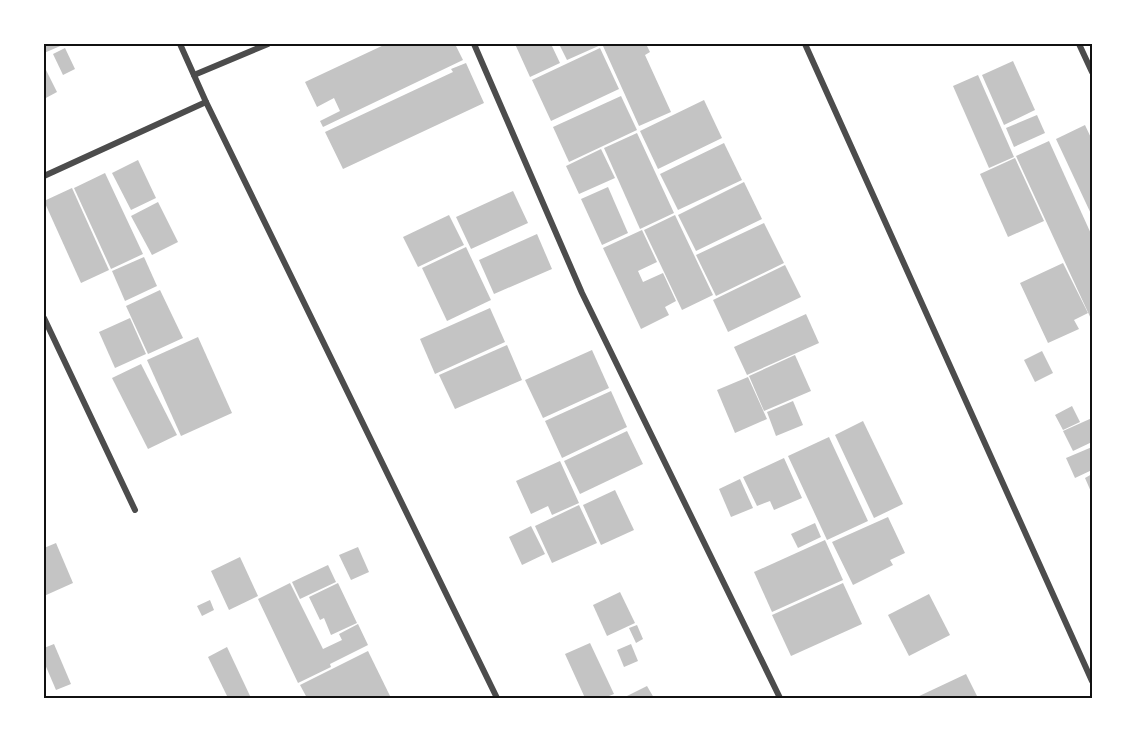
<svg xmlns="http://www.w3.org/2000/svg" width="1136" height="742" viewBox="0 0 1136 742" font-family="Arial,sans-serif">
  <style>
    .building { fill: #c4c4c4 }
    .lines { fill: none; stroke-linecap: round; stroke-linejoin: round }
    .minor { stroke: #4c4c4c; stroke-width: 6 }
    .neatline { fill: none; stroke: #111; stroke-width: 2 }
  </style>
  <rect width="100%" height="100%" fill="#fff"/>
  <g class="building">
    <polygon points="44,44 65,44 44,53"/>
    <polygon points="386,44 455,44 463,60 323,127 320,121 340,111 334,98 317,107 305,82"/>
    <polygon points="515,44 551,44 560,63 530,77"/>
    <polygon points="559,44 603,44 567,60"/>
    <polygon points="609,44 646,44 650,52 645,55 671,112 639,126 603,46"/>
    <polygon points="65,48 75,69 63,75 53,54"/>
    <polygon points="600,48 619,89 551,121 532,80"/>
    <polygon points="1013,61 1035,110 1004,125 982,75"/>
    <polygon points="466,63 484,103 343,169 325,132 453,72 451,69"/>
    <polygon points="44,66 57,92 44,99"/>
    <polygon points="978,75 1014,157 989,168 953,86"/>
    <polygon points="621,96 637,130 569,162 553,127"/>
    <polygon points="704,100 722,138 658,169 640,131"/>
    <polygon points="1037,115 1045,133 1014,147 1006,128"/>
    <polygon points="1085,125 1092,140 1092,216 1056,139"/>
    <polygon points="637,133 674,213 640,229 604,148"/>
    <polygon points="1049,141 1092,236 1092,321 1016,156"/>
    <polygon points="724,143 742,180 678,210 660,174"/>
    <polygon points="601,149 615,178 579,194 566,166"/>
    <polygon points="1015,158 1044,221 1008,237 980,174"/>
    <polygon points="138,160 156,198 131,210 112,173"/>
    <polygon points="105,173 143,254 111,269 74,188"/>
    <polygon points="744,182 762,219 696,251 678,215"/>
    <polygon points="608,187 628,233 602,245 581,199"/>
    <polygon points="72,188 109,270 81,283 44,201"/>
    <polygon points="513,191 528,223 471,249 456,217"/>
    <polygon points="158,202 178,242 152,255 131,216"/>
    <polygon points="449,215 464,245 418,267 403,237"/>
    <polygon points="675,215 713,295 682,310 644,230"/>
    <polygon points="764,223 784,263 716,296 696,255"/>
    <polygon points="642,230 657,262 638,271 643,282 663,273 676,301 665,307 669,315 641,329 603,248"/>
    <polygon points="537,234 552,269 494,294 479,260"/>
    <polygon points="466,247 491,300 447,321 422,268"/>
    <polygon points="144,257 157,286 125,301 112,271"/>
    <polygon points="1063,263 1088,313 1074,320 1079,329 1048,343 1020,283"/>
    <polygon points="785,265 801,297 728,332 713,300"/>
    <polygon points="160,290 183,338 148,354 126,306"/>
    <polygon points="490,308 505,342 435,374 420,339"/>
    <polygon points="806,314 819,343 747,375 734,347"/>
    <polygon points="130,318 146,354 115,368 99,332"/>
    <polygon points="198,337 232,413 181,436 147,360"/>
    <polygon points="507,345 522,380 455,409 439,375"/>
    <polygon points="592,350 609,388 543,418 525,380"/>
    <polygon points="1042,351 1053,373 1035,382 1024,360"/>
    <polygon points="795,355 811,391 764,411 749,376"/>
    <polygon points="141,364 177,435 148,449 112,378"/>
    <polygon points="748,377 767,419 735,433 717,390"/>
    <polygon points="611,391 627,427 562,458 545,421"/>
    <polygon points="793,401 803,425 776,436 767,412"/>
    <polygon points="1072,406 1080,422 1063,430 1055,415"/>
    <polygon points="1092,418 1092,442 1073,451 1063,431"/>
    <polygon points="863,421 903,504 874,518 835,435"/>
    <polygon points="627,431 643,464 580,494 564,461"/>
    <polygon points="829,437 868,521 827,540 788,456"/>
    <polygon points="1092,447 1092,470 1075,478 1066,458"/>
    <polygon points="784,458 802,498 774,510 770,501 757,506 743,477"/>
    <polygon points="560,461 579,503 552,515 548,506 531,514 516,481"/>
    <polygon points="1092,474 1092,494 1085,478"/>
    <polygon points="740,479 753,508 731,517 719,489"/>
    <polygon points="615,490 634,530 601,545 583,505"/>
    <polygon points="579,505 597,543 552,563 535,526"/>
    <polygon points="888,517 905,553 890,560 893,565 853,585 832,542"/>
    <polygon points="815,523 821,537 798,548 791,534"/>
    <polygon points="531,526 545,554 522,565 509,537"/>
    <polygon points="825,540 843,580 772,612 754,572"/>
    <polygon points="56,543 73,583 44,596 44,548"/>
    <polygon points="358,547 369,572 351,580 339,555"/>
    <polygon points="240,557 258,596 229,610 211,571"/>
    <polygon points="328,565 336,582 300,599 292,582"/>
    <polygon points="290,583 323,649 342,640 339,634 358,624 368,645 330,664 331,667 298,683 258,599"/>
    <polygon points="338,583 357,623 331,635 324,618 320,620 309,597"/>
    <polygon points="843,583 862,624 791,656 772,615"/>
    <polygon points="620,592 635,623 607,636 593,605"/>
    <polygon points="929,594 950,635 909,656 888,615"/>
    <polygon points="210,600 214,610 202,616 197,606"/>
    <polygon points="637,625 643,639 636,643 629,628"/>
    <polygon points="590,643 614,694 604,698 585,698 565,654"/>
    <polygon points="54,644 71,684 56,690 44,662 44,648"/>
    <polygon points="631,644 638,661 624,667 617,650"/>
    <polygon points="227,647 251,698 228,698 208,657"/>
    <polygon points="368,651 391,698 307,698 300,685"/>
    <polygon points="966,674 978,698 915,698"/>
    <polygon points="647,686 654,698 623,698"/>
  </g>
  <g class="lines">
    <g class="minor">
      <polyline points="180,44 206,102 497,698"/>
      <polyline points="474,44 582,293 780,698"/>
      <polyline points="805,44 1092,681"/>
      <polyline points="1079,44 1092,72"/>
      <polyline points="194,75 268,44"/>
      <polyline points="44,176 206,102"/>
      <polyline points="44,318 135,510"/>
    </g>
  </g>
  <rect width="1136" height="742" fill="none" stroke="#ffffff" stroke-width="90"/>
  <rect x="45" y="45" width="1046" height="652" class="neatline"/>
</svg>
